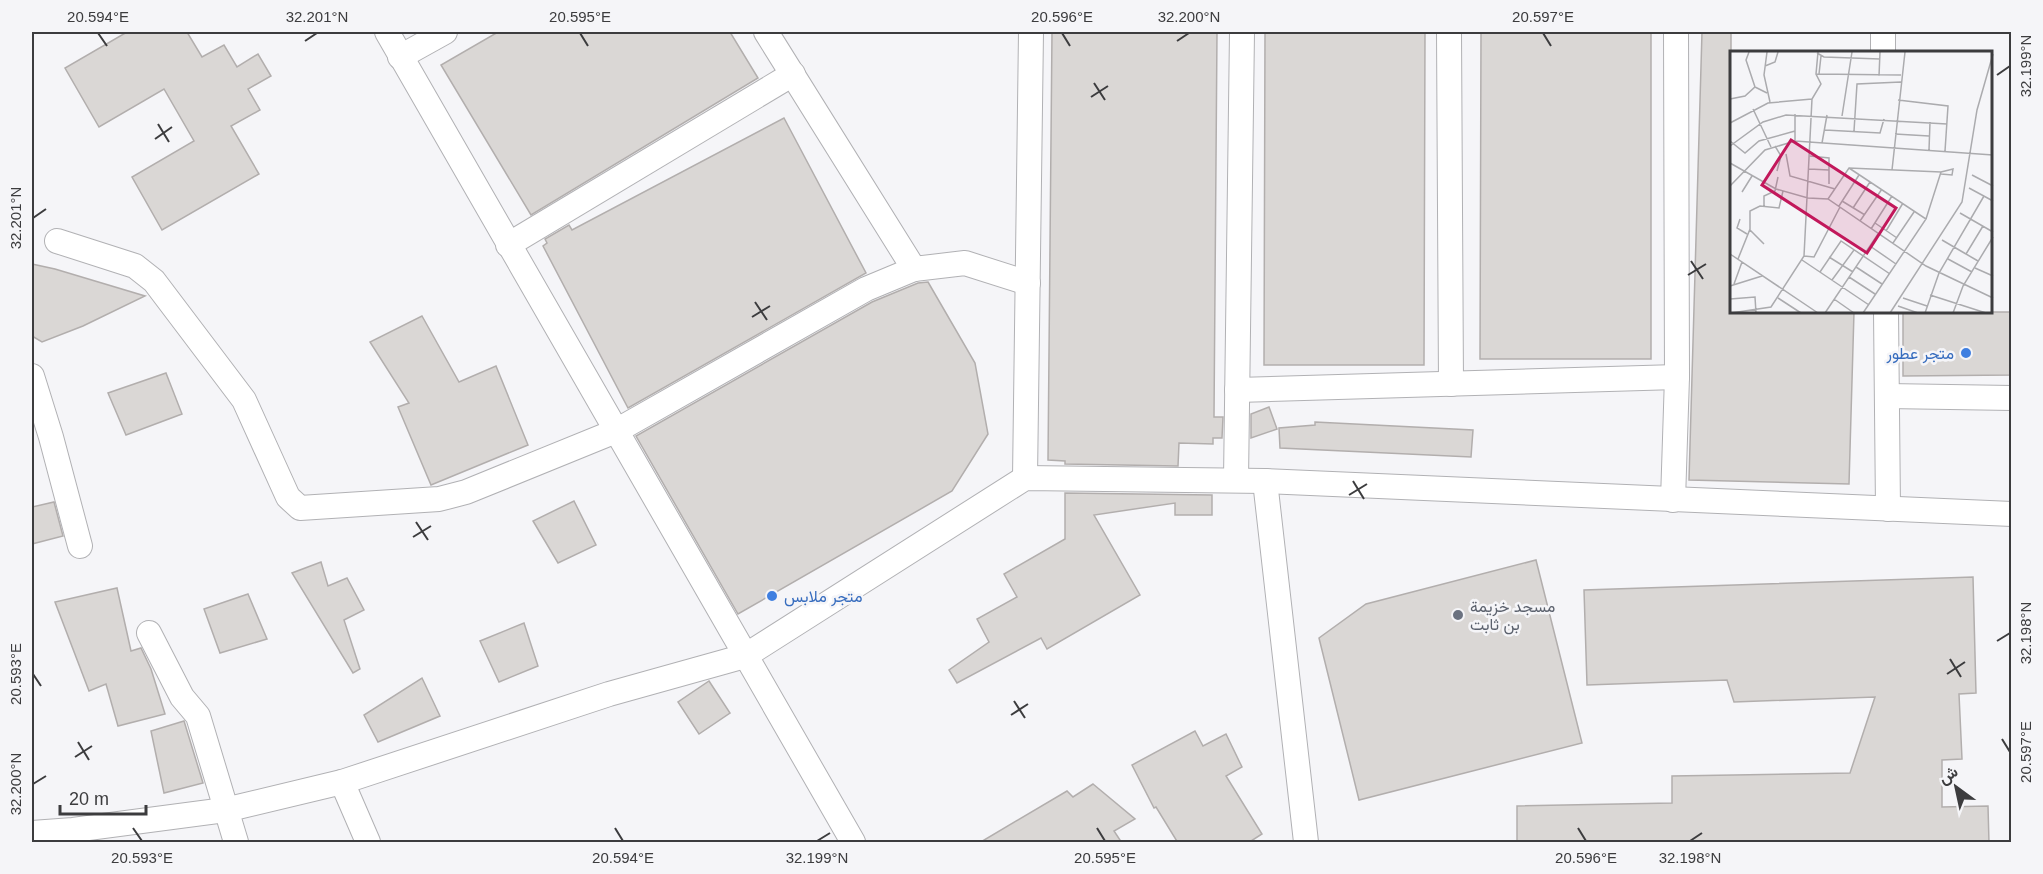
<svg xmlns="http://www.w3.org/2000/svg" width="2043" height="874" viewBox="0 0 2043 874" font-family="Arial,Vazirmatn,sans-serif">
  <style>
    .building { fill: #dad7d5; stroke: #b2aead; stroke-width: 1.5 }
    .lines { fill: none; stroke-linecap: round; stroke-linejoin: round }
    .street-casing { stroke: #b1b1b4; stroke-width: 26 }
    .street { stroke: #fff; stroke-width: 24 }
    .ticks { fill: none; stroke: #3c3c3e; stroke-width: 2 }
    .shop-dot { fill: #3f7fe0; stroke: #f5f5f8; stroke-width: 2 }
    .worship-dot { fill: #6b7280; stroke: #f5f5f8; stroke-width: 2 }
    .labels { text-anchor: middle; dominant-baseline: central; stroke-width: 5; stroke-linejoin: round; paint-order: stroke }
    .shop-label { font-size: 16px; fill: #366cbe; stroke: #f5f5f8; text-anchor: end }
    .worship-label { font-size: 16px; fill: #5b616d; stroke: #f5f5f8; text-anchor: start }
    .inset-road { fill: none; stroke: #ababae; stroke-width: 1.5 }
    .view { fill: #c2185b; fill-opacity: 0.15; stroke: #c2185b; stroke-width: 3 }
    .inset-edge { fill: none; stroke: #3c3c3e; stroke-width: 3 }
    .neatline { fill: none; stroke: #3c3c3e; stroke-width: 2 }
    .ticks-label { font-size: 15px; text-anchor: middle; fill: #3c3c3e }
  </style>
  <rect width="100%" height="100%" fill="#f5f5f8"/>
  <g class="building">
    <polygon points="127,32 187,32 202,57 224,45 237,67 258,54 271,76 248,89 260,110 231,126 259,174 162,230 132,177 194,141 164,89 99,127 65,68"/>
    <polygon points="498,32 730,32 758,78 531,215 441,65"/>
    <polygon points="1052,32 1217,32 1214,417 1223,417 1222,438 1213,438 1213,444 1179,443 1178,466 1065,464 1065,461 1048,460"/>
    <polygon points="1265,32 1425,32 1424,365 1264,365"/>
    <polygon points="1481,32 1651,32 1651,359 1480,359"/>
    <polygon points="1702,32 1731,32 1731,312 1854,312 1849,484 1689,480"/>
    <polygon points="784,118 866,273 628,408 543,246 547,243 545,239 569,225 572,230"/>
    <polygon points="32,264 55,269 145,296 83,326 42,342 32,336"/>
    <polygon points="928,282 975,363 988,434 952,491 738,614 636,436 872,302 918,283"/>
    <polygon points="1903,312 2012,312 2012,375 1903,376"/>
    <polygon points="422,316 459,382 496,366 528,445 431,485 398,407 409,403 370,342"/>
    <polygon points="166,373 182,414 126,435 108,393"/>
    <polygon points="1269,407 1277,429 1251,438 1251,414"/>
    <polygon points="1315,422 1473,430 1471,457 1280,448 1279,428 1315,425"/>
    <polygon points="1065,493 1212,495 1212,515 1175,515 1175,503 1094,515 1140,595 1047,649 1041,638 957,683 949,670 989,642 977,619 1017,597 1004,574 1065,539"/>
    <polygon points="574,501 596,545 558,563 533,521"/>
    <polygon points="54,502 63,536 32,544 32,507"/>
    <polygon points="1536,560 1582,743 1359,800 1319,638 1366,604"/>
    <polygon points="321,562 328,586 347,578 364,610 344,620 360,669 353,673 292,573"/>
    <polygon points="1973,577 1976,693 1959,694 1962,759 1942,760 1942,807 1988,806 1989,843 1517,843 1517,806 1672,803 1672,776 1850,773 1875,697 1734,702 1727,680 1587,685 1584,590"/>
    <polygon points="117,588 131,651 141,648 151,669 165,714 118,726 106,684 89,691 55,602"/>
    <polygon points="248,594 267,639 220,653 204,609"/>
    <polygon points="524,623 538,666 499,682 480,641"/>
    <polygon points="422,678 440,716 378,742 364,715"/>
    <polygon points="709,681 730,713 699,734 678,702"/>
    <polygon points="184,721 203,783 164,793 151,731"/>
    <polygon points="1195,731 1203,746 1226,734 1242,767 1226,776 1262,834 1248,843 1178,843 1156,807 1154,808 1132,765"/>
    <polygon points="1093,784 1135,819 1114,831 1122,843 979,843 1067,791 1073,797"/>
  </g>
  <g class="lines">
    <defs>
      <g id="street">
        <polyline points="387,32 853,842"/>
        <polyline points="766,32 914,269"/>
        <polyline points="1449,32 1451,384"/>
        <polyline points="1883,32 1883,52"/>
        <polyline points="400,57 445,32"/>
        <polyline points="57,241 135,266 154,281 244,400 288,497 300,508 439,499 466,492 616,431 866,289 914,269 965,263 1028,283"/>
        <polyline points="508,245 793,74"/>
        <polyline points="1886,312 1888,509"/>
        <polyline points="32,376 51,437 80,546"/>
        <polyline points="1237,390 1677,377"/>
        <polyline points="1887,396 2012,398"/>
        <polyline points="1025,478 1031,32"/>
        <polyline points="1236,480 1242,32"/>
        <polyline points="1265,481 1306,842"/>
        <polyline points="1673,500 1677,377 1676,32"/>
        <polyline points="149,633 182,697 198,716 236,842"/>
        <polyline points="342,782 368,842"/>
        <polyline points="32,833 73,830 225,810 342,782 609,694 745,656 1025,478 1265,481 2012,514"/>
      </g>
    </defs>
    <use href="#street" class="street-casing"/>
    <use href="#street" class="street"/>
  </g>
  <path class="ticks" d="M98 33 107 46M580 33 588 46M1062 33 1070 46M1543 33 1551 46M305 41 317 33M1177 41 1189 33M1997 75 2010 66M1094 83 1105 100M1091 97 1108 86M158 124 169 142M155 139 172 127M33 218 46 209M1691 261 1703 279M1688 275 1706 264M755 302 767 320M752 317 770 306M1353 481 1364 499M1349 495 1367 484M416 522 428 540M413 537 431 526M1997 641 2010 633M1950 659 1961 677M33 674 41 686M1947 674 1965 662M1014 701 1025 718M1011 715 1028 704M2002 739 2010 752M78 742 89 760M75 757 92 746M33 784 46 776M133 828 142 841M615 828 623 841M1097 828 1105 841M1578 828 1586 841M817 841 830 833M1690 841 1702 833"/>
  <g class="shop-dot">
    <circle cx="1966" cy="353" r="6"/>
    <circle cx="772" cy="596" r="6"/>
  </g>
  <circle class="worship-dot" cx="1458" cy="615" r="6"/>
  <g class="labels">
    <g class="shop-label">
      <text x="1954" y="353">متجر عطور</text>
      <text x="784" y="596" text-anchor="start">متجر ملابس</text>
    </g>
    <g class="worship-label">
      <text x="1470" y="606">مسجد خزيمة<tspan x="1470" dy="18">بن ثابت</tspan></text>
    </g>
  </g>
  <g transform="translate(1730 51)">
    <rect width="262" height="262" fill="#f5f5f8"/>
    <path class="inset-road" d="M19 1 16 9 25 36M37 1 34 24 40 51M87 2 94 6 150 8M35 15 45 11 48 1M86 23 171 24M89 23 91 5M149 25 150 1M0 48 15 45 25 36 37 42M168 49 218 55 215 100M23 58 41 96M65 63V90M112 65 122 1M0 72 38 52 82 48M95 79 150 82 154 68M124 80 127 33 171 31M165 83 199 85M0 90 15 102 29 90 65 80M92 92 97 64M0 95 33 71 56 64 217 73M45 95 51 105 47 120M199 99 200 71M56 103 60 125 105 138M80 105 99 107V133M0 112 46 138 78 147 98 148 196 215 263 247M119 117 196 168 133 262M79 118 99 119M162 119 175 1M242 124 263 135M0 135 35 99 65 90 263 104M239 137 263 150M12 141 22 125M98 148 119 117 211 121 223 118 222 124 211 123M112 150 135 164M109 155 129 124M34 156V145L45 140 48 126M123 157 140 131M230 162 263 181M10 168 7 177 17 183M196 168 211 121M130 170 152 138M145 172 167 187M141 178 162 145M20 179 34 193M156 180 173 152M212 189 236 203M163 192 184 161M140 195 166 213M0 203 88 262M74 205 84 206 110 156M99 206 123 221M8 208 20 178V160L30 155 49 157 53 140M218 208 242 221M72 209 139 254M248 210 236 203 253 175M126 216 152 233M245 217 263 225M90 221 111 190 160 223M119 226 145 243M102 229 124 199M4 233 12 211M0 235 32 225M200 244 256 262M48 247 71 262M173 247 197 255M0 248 25 246 26 262M104 248 124 262M168 255 188 262M1 262 41 256 74 205 82 48 91 33 86 23 88 1M95 262 148 183M160 262 232 151 247 59 263 3M195 262 209 222 254 145M223 262 233 235 263 186"/>
    <path class="view" d="M61 89 166 157 137 202 32 134Z"/>
    <rect width="262" height="262" class="inset-edge"/>
  </g>
  <rect width="2043" height="874" fill="none" stroke="#f5f5f8" stroke-width="66"/>
  <g transform="translate(1956 787) rotate(327)" stroke="#f5f5f8" stroke-width="4.5" paint-order="stroke">
  <path d="M0-4.5L10 22L0 15L-10 22Z" fill="#3c3c3e"/>
  <text y="-9" font-size="16" font-weight="bold" text-anchor="middle" fill="#3c3c3e">ش</text>
  </g>
  <path d="M60 805v9h86v-9" fill="none" stroke="#3c3c3e" stroke-width="3"/>
  <text x="69" y="805" font-size="18" fill="#3c3c3e" stroke="#f5f5f8" stroke-width="4.5" paint-order="stroke">20 m</text>
  <rect x="33" y="33" width="1977" height="808" class="neatline"/>
  <g class="ticks-label">
    <text x="98" y="22">20.594°E</text>
    <text x="317" y="22">32.201°N</text>
    <text x="580" y="22">20.595°E</text>
    <text x="1062" y="22">20.596°E</text>
    <text x="1189" y="22">32.200°N</text>
    <text x="1543" y="22">20.597°E</text>
    <text transform="translate(2026 66) rotate(-90)" y="5">32.199°N</text>
    <text transform="translate(16 218) rotate(-90)" y="5">32.201°N</text>
    <text transform="translate(2026 633) rotate(-90)" y="5">32.198°N</text>
    <text transform="translate(16 674) rotate(-90)" y="5">20.593°E</text>
    <text transform="translate(2026 752) rotate(-90)" y="5">20.597°E</text>
    <text transform="translate(16 784) rotate(-90)" y="5">32.200°N</text>
    <text x="142" y="863">20.593°E</text>
    <text x="623" y="863">20.594°E</text>
    <text x="817" y="863">32.199°N</text>
    <text x="1105" y="863">20.595°E</text>
    <text x="1586" y="863">20.596°E</text>
    <text x="1690" y="863">32.198°N</text>
  </g>
</svg>
